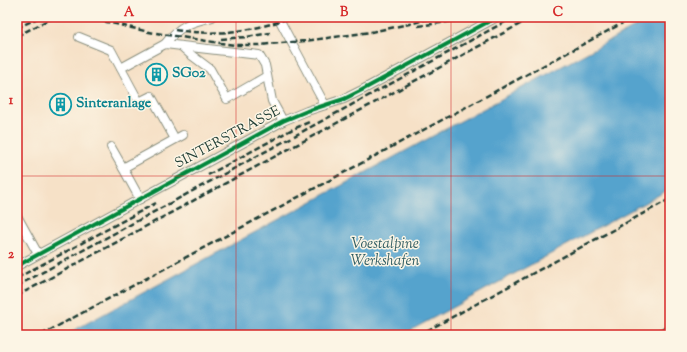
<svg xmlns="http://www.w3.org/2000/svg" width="687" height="352" viewBox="0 0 687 352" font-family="'Sorts Mill Goudy',serif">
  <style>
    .water { fill: #54a3cd; stroke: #3a7080 }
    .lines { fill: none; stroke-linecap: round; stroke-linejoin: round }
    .minor-casing { stroke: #8a8f7e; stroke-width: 10 }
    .minor { stroke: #fff; stroke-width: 8 }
    .rail { stroke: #1f3d34; stroke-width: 2.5; stroke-dasharray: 6 3; stroke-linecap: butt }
    .cycleway-casing { stroke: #fcf5e5; stroke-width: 6 }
    .cycleway { stroke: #00873e; stroke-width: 4 }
    .grid { fill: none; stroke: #d62828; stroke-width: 1; stroke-opacity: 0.55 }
    .labels { text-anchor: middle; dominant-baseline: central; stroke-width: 3; stroke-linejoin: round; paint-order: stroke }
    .culture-label { font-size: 14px; font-weight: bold; fill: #0d838f; stroke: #fcf5e5; text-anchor: start }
    .street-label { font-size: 14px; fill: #1f3d34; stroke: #fcf5e5 }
    .water-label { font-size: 15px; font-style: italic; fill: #2f5c62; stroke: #fcf5e5 }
    .neatline { fill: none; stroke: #d62828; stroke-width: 1.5 }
    .grid-label { font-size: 13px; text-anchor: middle; font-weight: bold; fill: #d62828 }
  </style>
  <rect width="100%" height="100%" fill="#fcf5e5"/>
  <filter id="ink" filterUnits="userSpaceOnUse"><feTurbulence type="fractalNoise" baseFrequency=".025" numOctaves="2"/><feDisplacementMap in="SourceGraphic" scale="8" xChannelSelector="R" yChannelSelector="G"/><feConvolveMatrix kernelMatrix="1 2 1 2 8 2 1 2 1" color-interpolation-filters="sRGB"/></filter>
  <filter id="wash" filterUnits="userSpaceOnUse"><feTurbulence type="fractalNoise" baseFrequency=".012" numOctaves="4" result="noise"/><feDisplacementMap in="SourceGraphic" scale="16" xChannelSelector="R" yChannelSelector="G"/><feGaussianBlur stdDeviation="0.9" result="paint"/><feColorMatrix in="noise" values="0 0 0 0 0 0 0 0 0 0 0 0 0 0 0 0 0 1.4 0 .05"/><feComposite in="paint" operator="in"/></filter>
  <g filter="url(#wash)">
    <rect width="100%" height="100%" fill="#f6e1c7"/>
    <polygon class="water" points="653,17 670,17 670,189 402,335 65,335"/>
  </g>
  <g filter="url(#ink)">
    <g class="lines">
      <defs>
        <g id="minor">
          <polyline points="278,17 325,105"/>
          <polyline points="79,37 111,50 139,102 151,96 175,139"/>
          <path d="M165 44C179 26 190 22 212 17"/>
          <polyline points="181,46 190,54 210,69 227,99 267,76"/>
          <polyline points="121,68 165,44 259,55 265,65 272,101 283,121"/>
          <polyline points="111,147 123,168"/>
          <polyline points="140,199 123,168 183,135"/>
          <polyline points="17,216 38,254"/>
          <polyline points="17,266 283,121 307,111 344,99 362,90 497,17"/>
        </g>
      </defs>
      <use href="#minor" class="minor-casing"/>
      <use href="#minor" class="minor"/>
      <g class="rail">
        <polyline points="86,17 149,32 220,43 235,45 259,45 305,41 371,32 414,23 434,17"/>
        <polyline points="418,26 462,20"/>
        <polyline points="17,28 40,17"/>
        <path d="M175 30C218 36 251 32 292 17"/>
        <polyline points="17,36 54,17"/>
        <polyline points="221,39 247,37 270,33"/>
        <polyline points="208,175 289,131 309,122"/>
        <polyline points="17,278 156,203"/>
        <polyline points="17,286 514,17"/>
        <polyline points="17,296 533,17"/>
        <polyline points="41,335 634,17"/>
        <polyline points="419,335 670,199"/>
        <polyline points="638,335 639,335"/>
        <polyline points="652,335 670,324"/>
        <polyline points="666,335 670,333"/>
      </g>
      <defs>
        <polyline id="cycleway" points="17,266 283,121 307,111 344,99 362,90 497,17"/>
      </defs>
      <use href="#cycleway" class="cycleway-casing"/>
      <use href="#cycleway" class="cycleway"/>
    </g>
  </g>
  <path class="grid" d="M236 17V335M451 17V335M17 176H670"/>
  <defs>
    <symbol id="building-ring" viewBox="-11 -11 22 22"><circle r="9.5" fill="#fcf5e5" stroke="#0f9aa8" stroke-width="1.5"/><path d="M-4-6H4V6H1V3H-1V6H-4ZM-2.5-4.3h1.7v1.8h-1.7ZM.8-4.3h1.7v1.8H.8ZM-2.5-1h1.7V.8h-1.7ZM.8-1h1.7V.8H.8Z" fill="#0f9aa8"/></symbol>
  </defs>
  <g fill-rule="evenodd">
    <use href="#building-ring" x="144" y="62" width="25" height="25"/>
    <use href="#building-ring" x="48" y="92" width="25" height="25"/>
  </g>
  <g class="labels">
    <g class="culture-label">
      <text x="172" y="74">SG02</text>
      <text x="76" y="104">Sinteranlage</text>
    </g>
    <g class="street-label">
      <text transform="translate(228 138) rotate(-28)">SINTERSTRASSE</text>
    </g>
    <g class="water-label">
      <text x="385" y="244">Voestalpine<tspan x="385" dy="17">Werkshafen</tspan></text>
    </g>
  </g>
  <rect width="687" height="352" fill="none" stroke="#fcf5e5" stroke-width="44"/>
  <rect x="22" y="22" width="643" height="308" class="neatline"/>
  <g class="grid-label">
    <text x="129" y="16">A</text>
    <text x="344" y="16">B</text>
    <text x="558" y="16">C</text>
    <text x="11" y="104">1</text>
    <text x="11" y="258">2</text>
  </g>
</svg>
